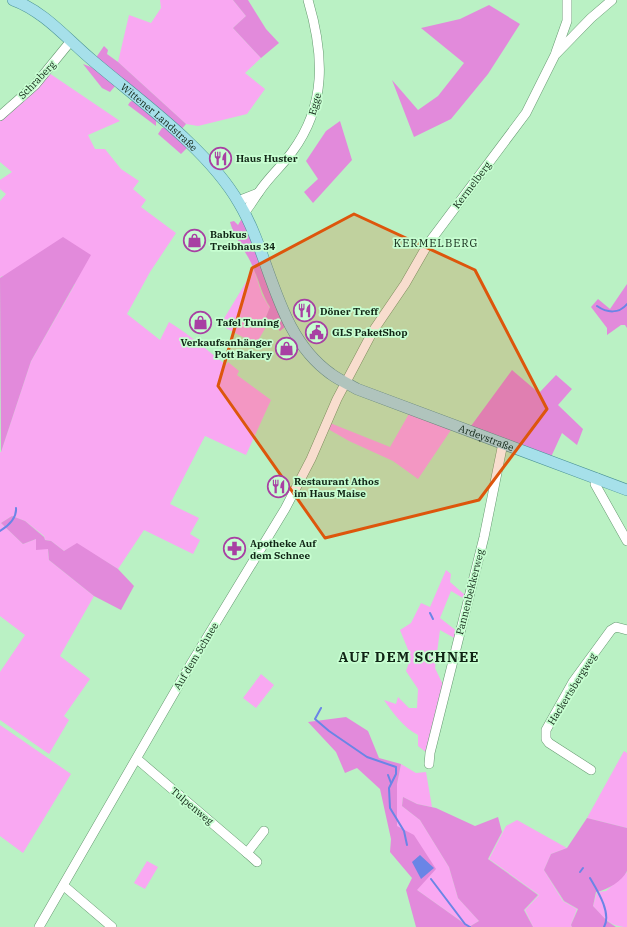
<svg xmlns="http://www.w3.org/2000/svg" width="627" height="927" viewBox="0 0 627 927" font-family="'IBM Plex Serif',serif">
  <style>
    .green { fill: #f9a8f2 }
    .forest { fill: #e28adb }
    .water { fill: #6a85e6 }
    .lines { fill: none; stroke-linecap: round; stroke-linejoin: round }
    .stream { stroke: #6a85e6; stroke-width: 2 }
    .minor-casing { stroke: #669a71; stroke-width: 10 }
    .major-casing { stroke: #4b9296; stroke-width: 12 }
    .minor { stroke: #fff; stroke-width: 9 }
    .major { stroke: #a6e0ea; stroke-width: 11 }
    .marked { fill: #dd560c; fill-opacity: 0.2; stroke: #dd560c; stroke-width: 3; stroke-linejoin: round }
    .labels { text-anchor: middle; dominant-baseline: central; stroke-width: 3.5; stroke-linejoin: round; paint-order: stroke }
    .street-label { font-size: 10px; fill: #102515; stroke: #c7fed1 }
    .poi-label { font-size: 10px; font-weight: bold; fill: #102515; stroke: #c7fed1; text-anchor: start }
    .neighbourhood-label { font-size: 11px; letter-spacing: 1px; fill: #102515; stroke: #c7fed1 }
    .district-label { font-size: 14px; font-weight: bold; letter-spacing: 1px; fill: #102515; stroke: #c7fed1 }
  </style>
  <rect width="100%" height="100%" fill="#baf1c4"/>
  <g class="green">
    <polygon points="160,0 233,0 246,16 233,28 261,58 245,73 265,89 247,114 198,126 186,124 118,62 129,15 151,23 161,8"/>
    <path d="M49 73 120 121 88 135 95 149H105L121 169 139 181 133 189 146 200 141 207 176 233 150 272 127 314 160 340 169 322C189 334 207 350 226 365L228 362 239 371 237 375 271 400 246 455 205 436 170 504 199 518 190 534 200 540 193 554 144 530 118 569 77 544 64 551 51 541 45 540 44 536 25 521 12 516 1 523 23 544 36 539 48 549 49 560 94 596 60 656 90 679 64 716 69 720 49 754 0 720V672L25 635 0 616V452H1L31 361 75 284 2 276 0 278V201L6 194 0 189V180L12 172 0 162V120Z"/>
    <polygon points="254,269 262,295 270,308 266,317 270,320 256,344 220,325"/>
    <polygon points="410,412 453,427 418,479 393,461 349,441 328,429 330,423 390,447"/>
    <path d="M446 570 451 574 450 582 465 595 463 598 451 591 440 618 458 632 456 639 440 630 435 668 444 687 427 753 418 746V735C404 728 393 713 384 700L396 704 398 697 409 708H417L418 689 406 671 411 657 400 630 411 623 421 603 430 607Z"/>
    <polygon points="261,674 274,685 256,708 243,698"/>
    <polygon points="0,725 71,774 23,853 0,836"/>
    <polygon points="624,751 627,753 627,828 587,818"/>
    <polygon points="401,764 416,773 426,772 432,807 417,804 403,797 402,806 420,820 449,867 458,898 479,921 469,927 417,890 397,826 397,784"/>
    <polygon points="517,820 567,848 551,854 544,870 563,901 577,909 571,925 572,927 533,927 525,910 539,895 489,859 506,826"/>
    <polygon points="147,861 158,867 145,889 134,883"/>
    <path d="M627 872V927C610 927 604 918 593 906L597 892 606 891Z"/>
  </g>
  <g class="forest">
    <polygon points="233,0 248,0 266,29 279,43 261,58 233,28 246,16"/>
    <polygon points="489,5 520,24 488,74 451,119 414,137 392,80 418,110 438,96 464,63 421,28 460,19"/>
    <polygon points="104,46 108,50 107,54 118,62 186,124 180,131 95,59"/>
    <polygon points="83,64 99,70 116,85 110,92 102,88"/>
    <polygon points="134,100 156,119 156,126 128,105 130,102"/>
    <polygon points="340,121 352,160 313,203 304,192 318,179 306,161 326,131"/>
    <polygon points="162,128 166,128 187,148 181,154 158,134"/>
    <path d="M241 220 244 221 286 326 280 331 266 317 270 307C262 295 260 283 254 270 248 253 235 240 230 222L234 221 238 225Z"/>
    <polygon points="63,237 91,255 31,361 1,452 0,278"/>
    <polygon points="627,284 627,328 625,325 621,325 607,335 607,328 591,307 598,299 610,309"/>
    <polygon points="512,370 539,393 556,375 572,389 558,405 583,429 577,445 562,433 551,457 471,426"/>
    <polygon points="12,516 25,521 44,537 45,540 51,541 64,551 77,543 118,569 134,586 121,610 94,596 49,560 48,549 36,550 36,539 23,544 1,523"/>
    <polygon points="346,717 368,731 379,758 401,764 397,784 397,826 414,835 436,869 417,890 469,927 479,921 458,898 449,867 420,820 402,806 403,797 417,804 436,808 475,826 498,817 502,832 488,859 538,895 524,910 533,927 416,927 406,890 412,878 390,852 391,839 380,789 357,768 345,773 336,752 308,722"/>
    <path d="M587 818 627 828V871C622 881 608 890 596 892L593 906 607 921 616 927H572L571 925 578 909 564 901 544 870 551 854 567 848Z"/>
  </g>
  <polygon class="water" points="420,855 434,868 421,879 412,862"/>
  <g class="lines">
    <g class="stream">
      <path d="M597 306C607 313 619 314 627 304"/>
      <path d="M0 531C8 526 17 519 16 508"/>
      <polyline points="430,613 433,619"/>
      <polyline points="321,708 315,719 329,731 367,757 396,767 396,774 389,788 390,808 404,831 407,845"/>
      <polyline points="388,775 391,783"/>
      <polyline points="580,872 583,868"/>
      <path d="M590 878C597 890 612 913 604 927"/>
      <polyline points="431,879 465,924 470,927"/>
    </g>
    <defs>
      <g id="minor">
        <polyline points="556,52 567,21 567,0"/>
        <polyline points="0,116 35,85 70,42"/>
        <polyline points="238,201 258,193"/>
        <path d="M245 212C250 206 254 199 259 192 268 178 282 166 292 152 327 105 324 54 308 0"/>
        <polyline points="597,478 595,484 627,541"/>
        <polyline points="137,759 247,853 264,831"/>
        <polyline points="429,764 430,753 484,537 503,443"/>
        <polyline points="591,770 549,743 546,739 546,730 573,682 611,630 616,627 627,630"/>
        <polyline points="247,853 257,862"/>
        <polyline points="64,886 112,927"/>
        <polyline points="39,927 192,662 285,509 311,459 337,399 373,331 405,284 428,244 526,113 555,55 591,18 612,0"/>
      </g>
      <g id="major">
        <path id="s1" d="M13 0C44 11 68 40 92 60 140 101 208 149 239 203 272 258 275 334 331 374 339 380 349 384 357 389L627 490"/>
      </g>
    </defs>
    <use href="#minor" class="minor-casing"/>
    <use href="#major" class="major-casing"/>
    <use href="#minor" class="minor"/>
    <use href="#major" class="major"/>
  </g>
  <path class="marked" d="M354 214 475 270 547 409 479 500 325 538 218 386 252 268Z"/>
  <defs>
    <symbol id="restaurant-ring" viewBox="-11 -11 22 22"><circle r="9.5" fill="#c7fed1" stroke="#a840a3" stroke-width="1.5"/><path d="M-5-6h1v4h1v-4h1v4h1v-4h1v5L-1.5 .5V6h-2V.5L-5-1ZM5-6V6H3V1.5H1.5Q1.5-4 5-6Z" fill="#a840a3"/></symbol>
    <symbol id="shop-ring" viewBox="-11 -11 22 22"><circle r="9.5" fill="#c7fed1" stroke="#a840a3" stroke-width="1.5"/><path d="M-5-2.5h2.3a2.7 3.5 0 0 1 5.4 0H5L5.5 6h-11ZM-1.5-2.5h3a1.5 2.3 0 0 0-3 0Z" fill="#a840a3"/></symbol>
    <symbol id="civic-ring" viewBox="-11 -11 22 22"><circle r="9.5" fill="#c7fed1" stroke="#a840a3" stroke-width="1.5"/><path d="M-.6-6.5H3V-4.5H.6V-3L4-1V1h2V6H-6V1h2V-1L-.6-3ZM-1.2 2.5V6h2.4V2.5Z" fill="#a840a3"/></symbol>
    <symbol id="pharmacy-ring" viewBox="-11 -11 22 22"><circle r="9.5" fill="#c7fed1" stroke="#a840a3" stroke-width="1.5"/><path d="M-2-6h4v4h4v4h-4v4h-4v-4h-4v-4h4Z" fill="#a840a3"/></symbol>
  </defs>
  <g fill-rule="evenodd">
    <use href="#restaurant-ring" x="208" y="146" width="25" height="25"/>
    <use href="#shop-ring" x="182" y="228" width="25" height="25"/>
    <use href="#restaurant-ring" x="292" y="298" width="25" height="25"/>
    <use href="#shop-ring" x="188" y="310" width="25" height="25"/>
    <use href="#civic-ring" x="304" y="320" width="25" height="25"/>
    <use href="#shop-ring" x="274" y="336" width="25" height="25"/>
    <use href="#restaurant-ring" x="266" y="474" width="25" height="25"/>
    <use href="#pharmacy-ring" x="222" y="536" width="25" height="25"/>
  </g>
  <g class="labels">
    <g class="street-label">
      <text transform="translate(37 80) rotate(-46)">Schraberg</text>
      <text transform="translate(315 104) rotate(-74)">Egge</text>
      <text stroke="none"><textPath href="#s1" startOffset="188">Wittener Landstraße</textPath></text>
      <text transform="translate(472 185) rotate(-53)">Kermelberg</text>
      <text stroke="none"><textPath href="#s1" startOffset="671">Ardeystraße</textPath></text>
      <text transform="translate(470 592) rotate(-76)">Pannenbekkerweg</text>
      <text transform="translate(196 656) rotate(-59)">Auf dem Schnee</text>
      <text transform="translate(572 689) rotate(-58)">Hackertsbergweg</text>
      <text transform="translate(192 806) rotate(40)">Tulpenweg</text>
    </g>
    <g class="poi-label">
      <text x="236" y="158">Haus Huster</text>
      <text x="210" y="234">Babkus<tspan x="210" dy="12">Treibhaus 34</tspan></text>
      <text x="320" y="311">Döner Treff</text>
      <text x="216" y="322">Tafel Tuning</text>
      <text x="332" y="332">GLS PaketShop</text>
      <text x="272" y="342" text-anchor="end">Verkaufsanhänger<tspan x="272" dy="12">Pott Bakery</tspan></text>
      <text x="294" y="481">Restaurant Athos<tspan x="294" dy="12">im Haus Maise</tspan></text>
      <text x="250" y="543">Apotheke Auf<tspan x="250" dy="12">dem Schnee</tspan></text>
    </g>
    <g class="neighbourhood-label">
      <text x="436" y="243">KERMELBERG</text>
    </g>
    <g class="district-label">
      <text x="409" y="657">AUF DEM SCHNEE</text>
    </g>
  </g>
</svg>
